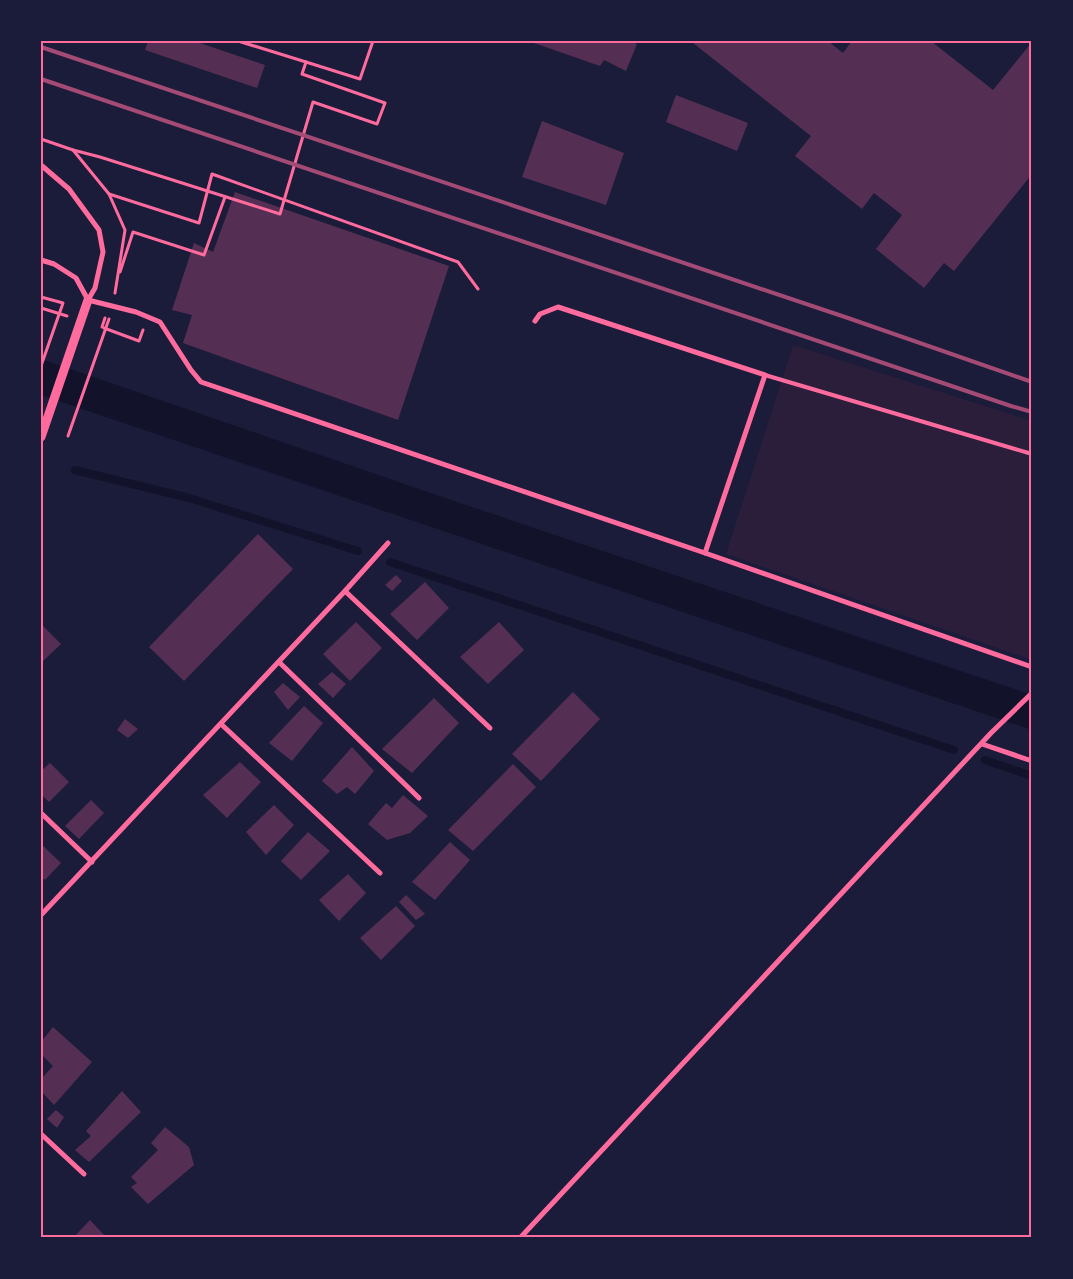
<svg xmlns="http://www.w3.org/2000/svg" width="1073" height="1279" viewBox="0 0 1073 1279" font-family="'Roboto Condensed',sans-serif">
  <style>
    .green { fill: #2a1e3b }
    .water { fill: #12122b }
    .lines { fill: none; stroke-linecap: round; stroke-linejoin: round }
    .stream { stroke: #12122b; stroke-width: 8 }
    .building { fill: #542f53 }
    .path { stroke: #ff6b9d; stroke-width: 3 }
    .service { stroke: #ff6b9d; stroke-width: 4 }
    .minor { stroke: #ff6b9d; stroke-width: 5 }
    .tertiary { stroke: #ff6b9d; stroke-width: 9 }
    .rail { stroke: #a44b75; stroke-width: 4 }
    .neatline { fill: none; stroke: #ff6b9d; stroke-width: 2 }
  </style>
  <rect width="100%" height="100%" fill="#1b1b3a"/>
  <polygon class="green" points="793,345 1032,421 1032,660 726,554"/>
  <polygon class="water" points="41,359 451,500 1032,695 1032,730 41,395"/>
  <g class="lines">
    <g class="stream">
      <polyline points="75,470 189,498 358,551"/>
      <polyline points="390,562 954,750"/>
      <polyline points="985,760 1032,776"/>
    </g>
  </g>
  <g class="building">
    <polygon points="148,41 194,41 265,65 257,88 145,50"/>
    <polygon points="630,41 637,44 626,71 604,60 600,66 531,42"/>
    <polygon points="694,41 828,41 843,53 852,41 931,41 993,90 1032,42 1032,174 954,271 944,263 924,288 876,249 902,215 874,193 862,209 795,156 811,136 693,43"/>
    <polygon points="676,95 748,123 737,151 666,122"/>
    <polygon points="542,121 624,153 606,205 522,177"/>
    <polygon points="235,192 449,266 398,420 183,343 192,315 172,310 194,243 213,252"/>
    <polygon points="258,534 293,569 184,681 149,647"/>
    <polygon points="396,575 402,581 392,591 385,585"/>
    <polygon points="425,582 449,608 417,640 390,614"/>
    <polygon points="356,622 382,648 350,681 323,654"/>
    <polygon points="499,622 524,650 488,684 460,657"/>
    <polygon points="41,624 61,644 41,663"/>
    <polygon points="332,672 346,684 333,698 318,684"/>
    <polygon points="283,683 300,697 288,710 274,692"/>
    <polygon points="573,692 600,719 541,781 512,754"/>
    <polygon points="434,698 459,723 412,773 382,749"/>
    <polygon points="304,706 323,723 292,761 269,743"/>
    <polygon points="125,719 138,729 128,738 117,730"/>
    <polygon points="352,747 374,771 355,794 347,787 337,794 322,781"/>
    <polygon points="240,762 261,782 227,818 203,795"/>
    <polygon points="50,763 69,782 49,802 41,794 41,771"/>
    <polygon points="513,764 536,787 473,851 448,830"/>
    <polygon points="403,795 428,816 410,833 387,840 368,824 386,803 392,808"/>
    <polygon points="91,800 104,813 79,839 65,826"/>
    <polygon points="274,805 294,825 266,855 246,832"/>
    <polygon points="308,832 330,851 301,880 281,861"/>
    <polygon points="450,842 470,860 435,900 412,882"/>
    <polygon points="41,844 61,863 45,880 41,877"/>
    <polygon points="348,874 366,893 339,921 319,900"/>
    <polygon points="406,895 425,914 416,920 399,902"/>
    <polygon points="396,906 415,926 381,960 360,938"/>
    <polygon points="53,1027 92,1062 54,1105 41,1091 41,1079 53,1066 41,1054 41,1042"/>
    <polygon points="122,1091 141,1112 89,1162 75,1150 91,1136 86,1131"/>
    <polygon points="56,1110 64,1117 57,1128 47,1119"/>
    <polygon points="165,1127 189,1147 194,1165 148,1204 131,1187 137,1183 131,1177 158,1150 151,1143"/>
    <polygon points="90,1220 107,1238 73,1238"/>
  </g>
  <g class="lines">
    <g class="path">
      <polyline points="306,62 360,79 373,41"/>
      <polyline points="41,139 73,150 109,194 125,230 115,293"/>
      <polyline points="73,150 100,157 280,214 313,102 377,124 385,103 302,74 306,62 238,41"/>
      <polyline points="109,194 199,223 212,174 458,262 478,289"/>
      <polyline points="120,272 133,232 204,255 225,197"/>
      <polyline points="41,297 63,303 41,366"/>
      <polyline points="41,308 67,316"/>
      <polyline points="102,327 105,318"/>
      <polyline points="104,328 139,341 143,330"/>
      <polyline points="68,436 109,319"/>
    </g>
    <polyline class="service" points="765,375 1032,454"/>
    <g class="minor">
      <polyline points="41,165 69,189 99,230 103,252 95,288 88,300"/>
      <polyline points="41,260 54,264 76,278 88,300 136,312 160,322 191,370 201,382 705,553 765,375 558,307 540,314 535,321"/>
      <polyline points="705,553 1032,667"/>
      <polyline points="345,591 490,728"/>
      <polyline points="279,662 419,798"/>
      <polyline points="221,724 380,873"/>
      <polyline points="982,744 1032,761"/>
      <polyline points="41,813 92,862"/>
      <polyline points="41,915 345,591 388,543"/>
      <polyline points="41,1134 84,1174"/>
      <polyline points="520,1238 991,733 1032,693"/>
    </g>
    <polyline class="tertiary" points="41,437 88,300"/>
    <g class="rail">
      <polyline points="41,47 848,318 1032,382"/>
      <polyline points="41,79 1011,406 1032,412"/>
    </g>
  </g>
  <rect width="1073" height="1279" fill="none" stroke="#1b1b3a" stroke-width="85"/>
  <rect x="42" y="42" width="988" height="1194" class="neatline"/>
</svg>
